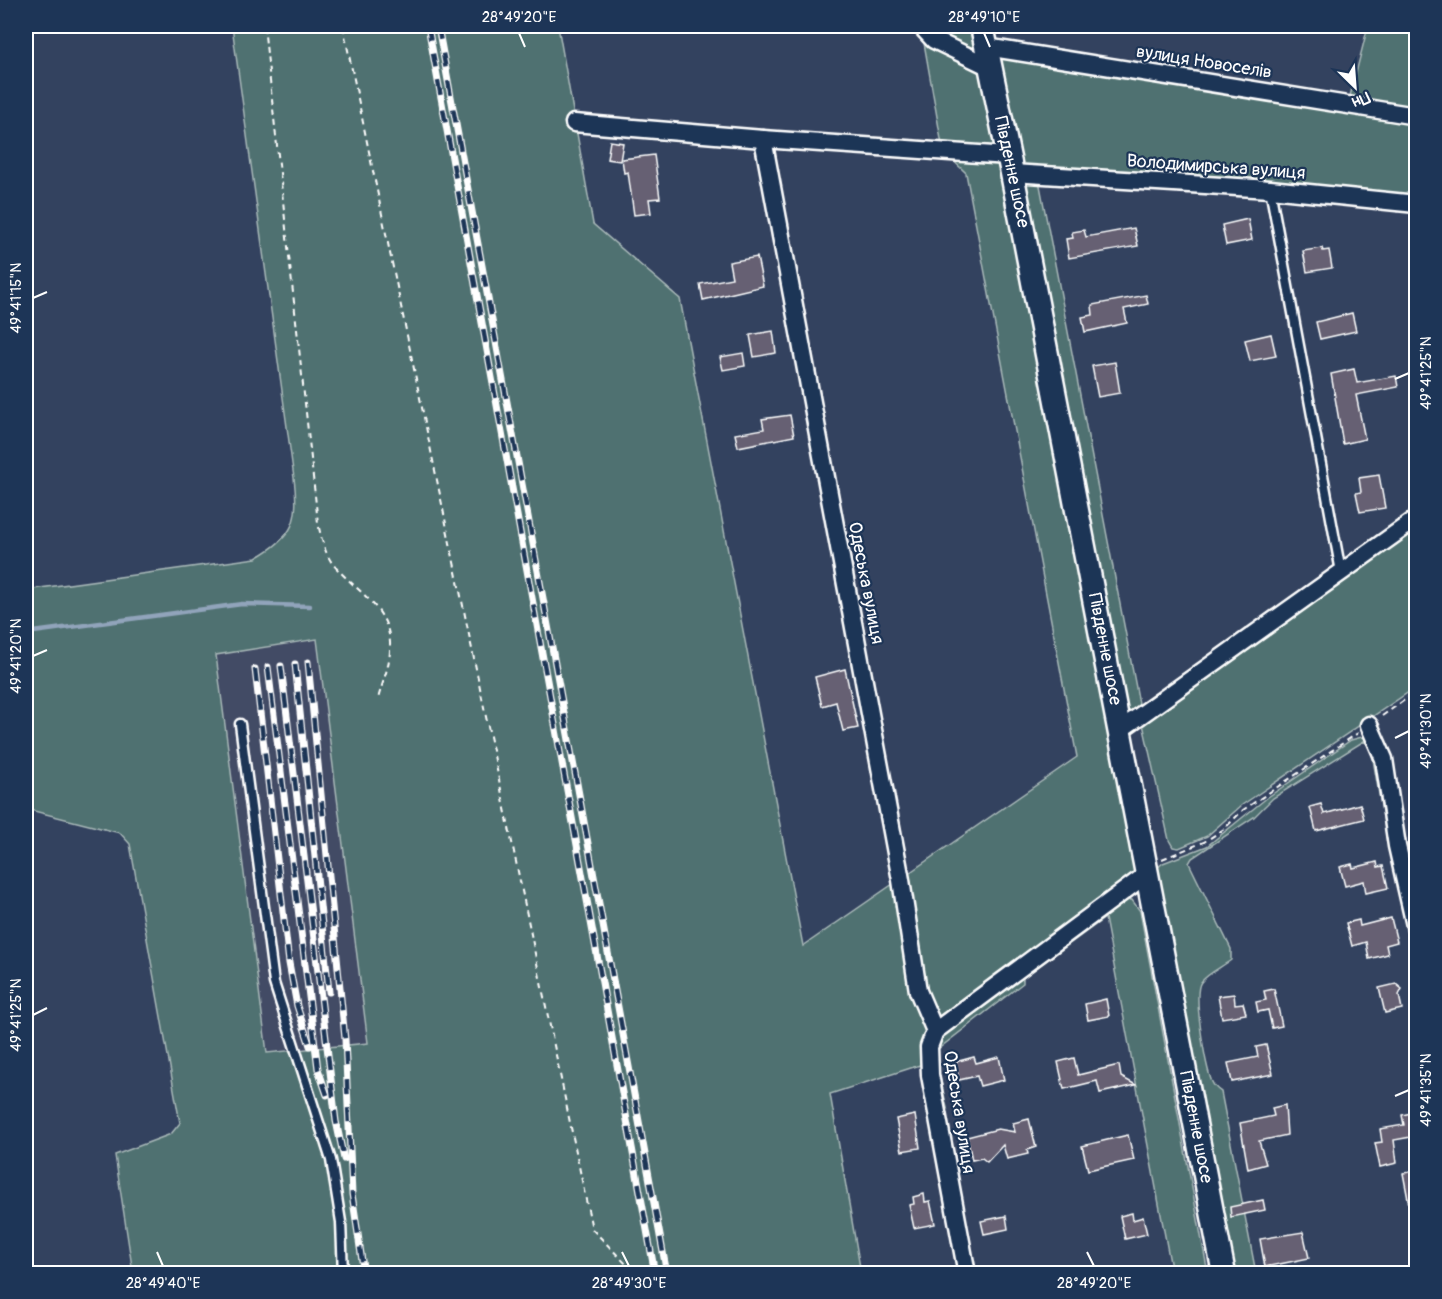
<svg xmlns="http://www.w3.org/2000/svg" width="1442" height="1299" viewBox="0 0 1442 1299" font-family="Pangolin,sans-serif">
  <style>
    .built { fill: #424b65 }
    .green { fill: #507171; stroke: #a8b8b8; stroke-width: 1.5; fill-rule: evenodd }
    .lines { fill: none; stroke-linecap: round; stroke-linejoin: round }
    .stream { stroke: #91a4bb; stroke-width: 4.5 }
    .building { fill: #666173; stroke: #fff; stroke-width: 1.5 }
    .lane-casing { stroke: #fff; stroke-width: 13 }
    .street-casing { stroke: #fff; stroke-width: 21 }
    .secondary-casing { stroke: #fff; stroke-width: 27 }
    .path { stroke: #fff; stroke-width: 2; stroke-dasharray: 6 4.5; stroke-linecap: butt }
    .lane { stroke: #1d3557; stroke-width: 8 }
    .street { stroke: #1d3557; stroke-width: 16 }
    .secondary { stroke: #1d3557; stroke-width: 22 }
    .rail-casing { stroke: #fff; stroke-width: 7 }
    .rail { stroke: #1d3557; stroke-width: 4.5; stroke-dasharray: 14; stroke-linecap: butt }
    .ticks { fill: none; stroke: #fff; stroke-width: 2 }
    .labels { text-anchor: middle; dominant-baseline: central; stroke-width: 4.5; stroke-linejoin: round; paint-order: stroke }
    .street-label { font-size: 18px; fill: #fff; stroke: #1d3557 }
    .neatline { fill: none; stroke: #fff; stroke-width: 2 }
    .ticks-label { font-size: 15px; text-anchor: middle; fill: #fff }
  </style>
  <rect width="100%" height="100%" fill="#33425f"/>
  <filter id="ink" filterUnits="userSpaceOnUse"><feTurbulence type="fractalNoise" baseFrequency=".0167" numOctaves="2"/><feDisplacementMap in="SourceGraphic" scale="12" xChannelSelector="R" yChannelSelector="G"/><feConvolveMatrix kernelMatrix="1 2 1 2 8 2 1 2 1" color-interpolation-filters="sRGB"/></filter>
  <g filter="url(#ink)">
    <polygon class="built" points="317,639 368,1043 267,1053 216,655"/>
    <g class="green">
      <path d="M232 26H558L593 224 680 299 803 946 1077 757 966 173 943 151 921 26H982L986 47 1348 104 1368 26H1416V204L1038 175 1141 714 1416 519V687L1242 805 1207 836 1179 848 1173 847 1169 840 1141 715 1120 730 1147 874 946 1021 928 1058 920 1065 830 1094 861 1273H133L115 1155 171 1134 180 1123 130 844 120 833 26 809V590L256 558C295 536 299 521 294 478ZM317 639 368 1043 267 1053 216 655Z"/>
      <path d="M1362 737 1368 738 1376 748 1389 852 1371 748 1364 741 1273 798 1254 817 1192 858 1189 863 1231 949V960C1222 967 1208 973 1201 982 1192 993 1206 1068 1212 1082 1214 1087 1217 1089 1221 1092L1256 1273H1231L1156 869 1163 863 1207 846 1268 797 1351 740Z"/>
      <polygon points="1122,899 1132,900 1140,911 1208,1273 1172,1273 1105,918 1023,978 1023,983 937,1050 935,1055 947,1108 943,1104 933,1059 939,1038"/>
    </g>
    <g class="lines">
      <polyline class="stream" points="26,633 242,604 310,606"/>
    </g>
    <g class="building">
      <polygon points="610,141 623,143 620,161 607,159"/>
      <polygon points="654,155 660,198 649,199 651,213 634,215 628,172 624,173 622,159"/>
      <polygon points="1248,219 1252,240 1226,245 1222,225"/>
      <polygon points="1134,228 1138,246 1069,258 1066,239 1073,238 1072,232 1084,230 1086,237"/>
      <polygon points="1322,248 1323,251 1329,250 1332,268 1307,272 1303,251"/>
      <polygon points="757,257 763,286 703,300 700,284 732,278 729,262"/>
      <polygon points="1146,295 1148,304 1124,309 1127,323 1085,332 1082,317 1093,315 1092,305"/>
      <polygon points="1352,313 1356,331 1320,339 1316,322"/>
      <polygon points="773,331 776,353 754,357 750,335"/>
      <polygon points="1271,334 1276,356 1250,361 1245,340"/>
      <polygon points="743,353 745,366 723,370 720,357"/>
      <polygon points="1115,362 1120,393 1098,397 1092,366"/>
      <polygon points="1354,369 1357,383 1396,376 1398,387 1356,395 1365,439 1343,444 1331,374"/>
      <polygon points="790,415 794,436 738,447 735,434 764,429 762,419"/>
      <polygon points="1379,475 1385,508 1360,512 1356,493 1361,492 1359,478"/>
      <polygon points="845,669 858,728 843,731 836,702 822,706 815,677"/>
      <polygon points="1321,804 1324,814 1360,804 1364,819 1316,831 1310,807"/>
      <polygon points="1377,862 1378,867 1383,866 1388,888 1366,893 1364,881 1345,886 1340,867 1352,864 1353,868"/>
      <polygon points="1391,918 1397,942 1386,945 1388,954 1369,959 1366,942 1352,946 1346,923 1359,920 1360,926"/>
      <polygon points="1396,984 1402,989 1399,995 1402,1009 1385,1013 1379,988"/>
      <polygon points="1274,989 1282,1026 1272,1028 1268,1010 1258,1012 1256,1002 1266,1000 1264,991"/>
      <polygon points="1234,994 1235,1004 1243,1003 1246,1014 1222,1018 1218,996"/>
      <polygon points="1106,999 1109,1016 1088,1020 1085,1004"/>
      <polygon points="1266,1045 1273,1074 1232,1082 1228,1063 1258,1057 1256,1047"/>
      <polygon points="974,1057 976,1063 999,1057 1004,1080 980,1086 977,1076 959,1080 955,1062"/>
      <polygon points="1074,1058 1078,1075 1119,1065 1121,1077 1136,1085 1100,1093 1097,1081 1064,1089 1058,1062"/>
      <polygon points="1285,1105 1287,1135 1259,1141 1266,1164 1248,1169 1240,1123 1274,1116 1272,1108"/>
      <polygon points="1416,1112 1416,1136 1394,1140 1397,1163 1380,1167 1375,1143 1382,1142 1380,1129 1404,1125 1402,1115"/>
      <polygon points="915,1115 920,1148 902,1151 896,1119"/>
      <polygon points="1029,1119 1036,1147 1027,1150 1028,1154 1007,1159 1003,1145 987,1162 982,1158 972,1160 967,1137 998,1129 1015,1132 1013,1123"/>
      <polygon points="1128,1135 1134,1160 1088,1170 1082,1146"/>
      <polygon points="1416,1171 1416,1215 1411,1215 1403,1173"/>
      <polygon points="924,1194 925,1202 930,1201 935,1224 914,1228 909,1205 914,1204 913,1197"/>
      <polygon points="1263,1200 1265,1210 1231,1217 1230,1207"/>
      <polygon points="1132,1213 1133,1220 1143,1217 1147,1234 1125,1239 1120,1216"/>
      <polygon points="1006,1216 1008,1229 984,1234 981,1221"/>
      <polygon points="1303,1232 1309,1258 1265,1267 1260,1239"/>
    </g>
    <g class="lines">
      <defs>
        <g id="lane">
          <polyline points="1270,189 1341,572"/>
          <polyline points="240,724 274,983 331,1160 341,1222 343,1274"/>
        </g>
        <g id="street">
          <polyline points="921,26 934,40 990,67"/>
          <polyline points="986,47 1416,116"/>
          <polyline points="574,123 763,139"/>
          <polyline points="1012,173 1270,189 1416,204"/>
          <polyline points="1369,725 1384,759 1397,846 1416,930"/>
          <polyline points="1120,730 1416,519"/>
          <polyline points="935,1031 1147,874"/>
          <polyline points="967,1274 930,1075 929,1047 935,1031 918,991 901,880 763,139 1008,156"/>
        </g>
        <polyline id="secondary" points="982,26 1012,173 1224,1274"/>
      </defs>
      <use href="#lane" class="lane-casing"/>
      <use href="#street" class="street-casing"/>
      <use href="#secondary" class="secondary-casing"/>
      <g class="path">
        <path d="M264 26 318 523C321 537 324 551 332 563 355 591 392 608 390 649 390 666 382 683 378 699"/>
        <polyline points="343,26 592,1229 629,1267 630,1274"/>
        <polyline points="1382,716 1416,692"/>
        <polyline points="1162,859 1204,842 1224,829 1243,810 1358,733"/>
      </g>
      <use href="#lane" class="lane"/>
      <use href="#street" class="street"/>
      <use href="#secondary" class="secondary"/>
      <defs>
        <g id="rail">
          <polyline points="428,26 655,1274"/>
          <polyline points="438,26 667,1274"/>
          <polyline points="308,662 345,1039 352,1194 364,1274"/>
          <polyline points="295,664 329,992"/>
          <polyline points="281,666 336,1121 344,1159"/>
          <polyline points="268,667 318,1069 327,1095"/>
          <polyline points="255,669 289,963 297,1006 310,1046"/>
        </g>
      </defs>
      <use href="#rail" class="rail-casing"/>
      <use href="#rail" class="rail"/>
    </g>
  </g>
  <path class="ticks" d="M519 33 525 47M984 33 990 47M33 298 47 292M1395 379 1409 373M33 656 47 650M1395 738 1409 731M33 1015 47 1008M1395 1096 1409 1090M157 1252 163 1266M622 1252 629 1266M1087 1252 1094 1266"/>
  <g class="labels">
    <g class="street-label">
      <text transform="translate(1204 62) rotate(9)">вулиця Новоселів</text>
      <text transform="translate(1216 167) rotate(4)">Володимирська вулиця</text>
      <text transform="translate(1012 172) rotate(78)">Південне шосе</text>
      <text transform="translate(866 583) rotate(79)">Одеська вулиця</text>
      <text transform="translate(1105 649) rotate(79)">Південне шосе</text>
      <text transform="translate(959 1112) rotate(81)">Одеська вулиця</text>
      <text transform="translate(1196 1127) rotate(79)">Південне шосе</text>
    </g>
  </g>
  <rect width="1442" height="1299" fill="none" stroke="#1d3557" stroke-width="66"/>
  <g transform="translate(1355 87) rotate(155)" stroke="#1d3557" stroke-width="4.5" paint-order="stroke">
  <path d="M0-4.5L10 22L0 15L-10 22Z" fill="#ffffff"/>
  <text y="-9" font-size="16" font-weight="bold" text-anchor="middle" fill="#ffffff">Пн</text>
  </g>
  <rect x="33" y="33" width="1376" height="1233" class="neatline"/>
  <g class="ticks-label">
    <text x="519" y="22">28°49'20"E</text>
    <text x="984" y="22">28°49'10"E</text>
    <text transform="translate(16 298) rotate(-90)" y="5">49°41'15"N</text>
    <text transform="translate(1426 373) rotate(-90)" y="5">49°41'25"N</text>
    <text transform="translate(16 656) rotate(-90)" y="5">49°41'20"N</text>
    <text transform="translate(1426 731) rotate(-90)" y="5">49°41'30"N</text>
    <text transform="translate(16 1015) rotate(-90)" y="5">49°41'25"N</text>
    <text transform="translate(1426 1090) rotate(-90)" y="5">49°41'35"N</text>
    <text x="163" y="1288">28°49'40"E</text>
    <text x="629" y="1288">28°49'30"E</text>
    <text x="1094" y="1288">28°49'20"E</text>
  </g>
</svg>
